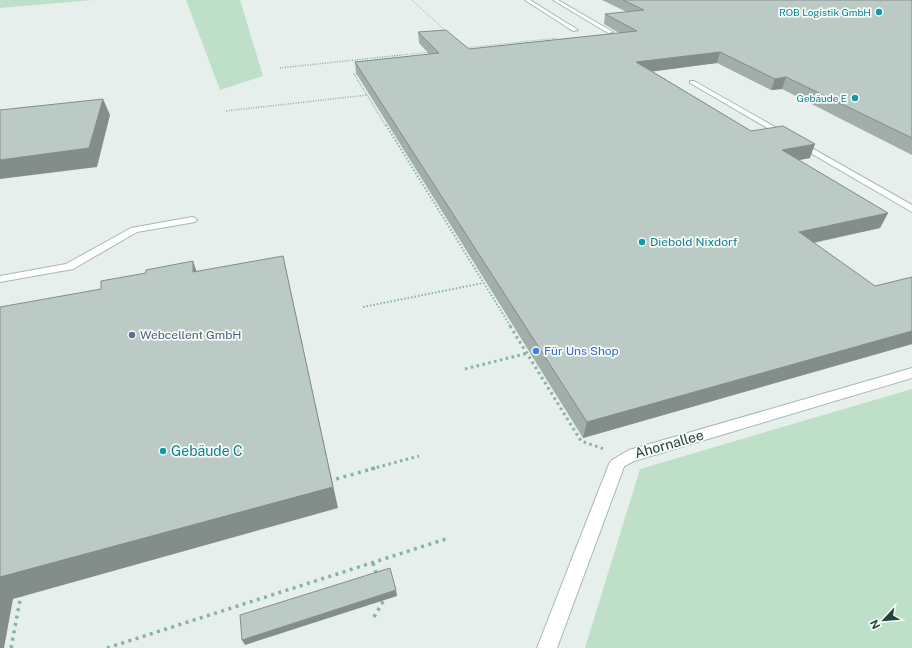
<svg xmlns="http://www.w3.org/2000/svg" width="912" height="648" viewBox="0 0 912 648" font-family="'Public Sans',sans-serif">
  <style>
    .green { fill: #bfe0c8 }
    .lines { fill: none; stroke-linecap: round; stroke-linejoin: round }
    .service-casing { stroke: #a8b8b2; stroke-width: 2 }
    .minor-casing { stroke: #a8b8b2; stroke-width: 2 }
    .path-far4 { stroke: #86b3a5; stroke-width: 1; stroke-dasharray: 1 1.5; stroke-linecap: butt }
    .path-far3 { stroke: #86b3a5; stroke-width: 1.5; stroke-dasharray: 1 1.5; stroke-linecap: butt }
    .path-far2 { stroke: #86b3a5; stroke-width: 2; stroke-dasharray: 1.5 2; stroke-linecap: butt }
    .path-far1 { stroke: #86b3a5; stroke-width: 3; stroke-dasharray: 2.5 3.5; stroke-linecap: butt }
    .path { stroke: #86b3a5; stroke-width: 3.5; stroke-dasharray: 3 4.5; stroke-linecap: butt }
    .service { fill: #fff; fill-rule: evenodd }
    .minor { fill: #fff; fill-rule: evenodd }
    .wall { fill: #a1aea9 }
    .shaded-wall { fill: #838d89 }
    .building { fill: #bbcac4; stroke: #838d89 }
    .culture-dot { fill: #0f9aa8; stroke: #f7fbf9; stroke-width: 1.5 }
    .service-dot { fill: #5c6f8a; stroke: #f7fbf9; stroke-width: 1.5 }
    .shop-dot { fill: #3f7fe0; stroke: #f7fbf9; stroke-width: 1.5 }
    .labels { text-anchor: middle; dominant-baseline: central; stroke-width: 3.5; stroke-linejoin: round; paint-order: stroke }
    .far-culture-label { font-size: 10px; fill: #0d838f; stroke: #f7fbf9; text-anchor: end }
    .culture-label { font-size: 12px; fill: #0d838f; stroke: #f7fbf9; text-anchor: start }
    .service-label { font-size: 12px; fill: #4e5e75; stroke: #f7fbf9; text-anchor: start }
    .shop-label { font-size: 12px; fill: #366cbe; stroke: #f7fbf9; text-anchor: start }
    .near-street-label { font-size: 14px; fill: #24423a; stroke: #f7fbf9 }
    .near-culture-label { font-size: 14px; fill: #0d838f; stroke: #f7fbf9; text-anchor: start }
  </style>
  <rect width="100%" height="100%" fill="#e6efeb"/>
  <g class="green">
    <polygon points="0,0 94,0 0,8"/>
    <polygon points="186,0 240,0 263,76 220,90"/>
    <polygon points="912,389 912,648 585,648 640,469"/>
  </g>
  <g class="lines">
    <defs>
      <g id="service">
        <polygon points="525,0 530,0 578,30 573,31"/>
        <polygon points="553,0 558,0 613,32 608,33"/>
        <polygon points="690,81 694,81 912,205 912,212 690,83"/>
        <polygon points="192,217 195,218 197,220 195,222 137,232 73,269 0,282 0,276 66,264 131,228"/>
        <polygon points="912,368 912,378 634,461 617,470 612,468 609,464 612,460 629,450"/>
      </g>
      <polygon id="minor" points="617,458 622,460 625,464 557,648 537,648 609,464 612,460"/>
    </defs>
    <use href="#service" class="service-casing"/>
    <use href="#minor" class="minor-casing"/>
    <g class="path-far4">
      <polyline points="412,0 447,32"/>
      <polyline points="465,48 557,38"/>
      <polyline points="392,56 430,52"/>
    </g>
    <g class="path-far3">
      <polyline points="280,68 401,55"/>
      <polyline points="357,74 354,74 386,126"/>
      <polyline points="226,111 367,95"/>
    </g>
    <g class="path-far2">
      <polyline points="386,125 511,327"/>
      <polyline points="363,307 483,283"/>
    </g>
    <g class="path-far1">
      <polyline points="510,326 581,441 604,449"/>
      <polyline points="465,369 528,353"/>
      <polyline points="371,469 419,456"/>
    </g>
    <g class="path">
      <polyline points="329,481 375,468"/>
      <polyline points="373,563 377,576"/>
      <polyline points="374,617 384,600"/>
      <polyline points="11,648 21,595"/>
      <polyline points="107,648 449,538"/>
    </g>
    <use href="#service" class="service"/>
    <use href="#minor" class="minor"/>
  </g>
  <polygon class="wall" points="602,0 912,0 912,155 782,89 771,90 717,63 652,71 751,131 810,158 799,160 888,213 880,228 814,243 875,286 912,277 912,344 583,438 356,73 355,62 429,54 419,43 418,32 469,49 619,33 604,24 605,14 627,12"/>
  <g class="shaded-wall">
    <polygon points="720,52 717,63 634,74 636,62"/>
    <polygon points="786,77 782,89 771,90 775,79"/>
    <polygon points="103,99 110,115 97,167 0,179 0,160"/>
    <polygon points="815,144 810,158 777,164 782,150"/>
    <polygon points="888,213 880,228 792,247 799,232"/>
    <polygon points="283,256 338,508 13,599 4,648 0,648 0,577"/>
    <polygon points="193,261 200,281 193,272"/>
    <polygon points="912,331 912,344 583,438 587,422"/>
    <polygon points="396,590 397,596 245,645 242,640"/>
  </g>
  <g class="building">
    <polygon points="623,0 912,0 912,138 786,77 775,79 720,52 636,62 751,131 783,126 815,144 782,150 888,213 799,232 875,286 912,277 912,331 587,422 355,62 439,53 418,32 446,30 469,49 637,31 605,14 644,10"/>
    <polygon points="103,99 89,148 0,160 0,110"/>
    <polygon points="283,256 333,487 0,577 0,307 101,289 101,281 146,273 146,270 193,261 193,272"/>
    <polygon points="390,568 396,590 242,640 240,615"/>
  </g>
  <g class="culture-dot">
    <circle cx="879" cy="12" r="4"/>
    <circle cx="855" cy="98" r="4"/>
    <circle cx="642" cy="242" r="4"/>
    <circle cx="163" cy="451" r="4"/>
  </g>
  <circle class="service-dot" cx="132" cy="335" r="4"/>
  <circle class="shop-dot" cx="536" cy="351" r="4"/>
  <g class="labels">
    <g class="far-culture-label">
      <text x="871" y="12">ROB Logistik GmbH</text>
      <text x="847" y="98">Gebäude E</text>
    </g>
    <g class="culture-label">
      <text x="650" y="242">Diebold Nixdorf</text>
    </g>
    <g class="service-label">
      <text x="140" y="335">Webcellent GmbH</text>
    </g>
    <g class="shop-label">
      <text x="544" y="351">Für Uns Shop</text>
    </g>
    <g class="near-street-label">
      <text transform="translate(669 444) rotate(-16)">Ahornallee</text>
    </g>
    <g class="near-culture-label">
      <text x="171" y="451">Gebäude C</text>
    </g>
  </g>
  <g transform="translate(884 620) rotate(244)" stroke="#f7fbf9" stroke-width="3" paint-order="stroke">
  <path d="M0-3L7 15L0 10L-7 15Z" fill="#24423a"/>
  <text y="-6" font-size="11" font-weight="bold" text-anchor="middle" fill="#24423a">N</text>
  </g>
</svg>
